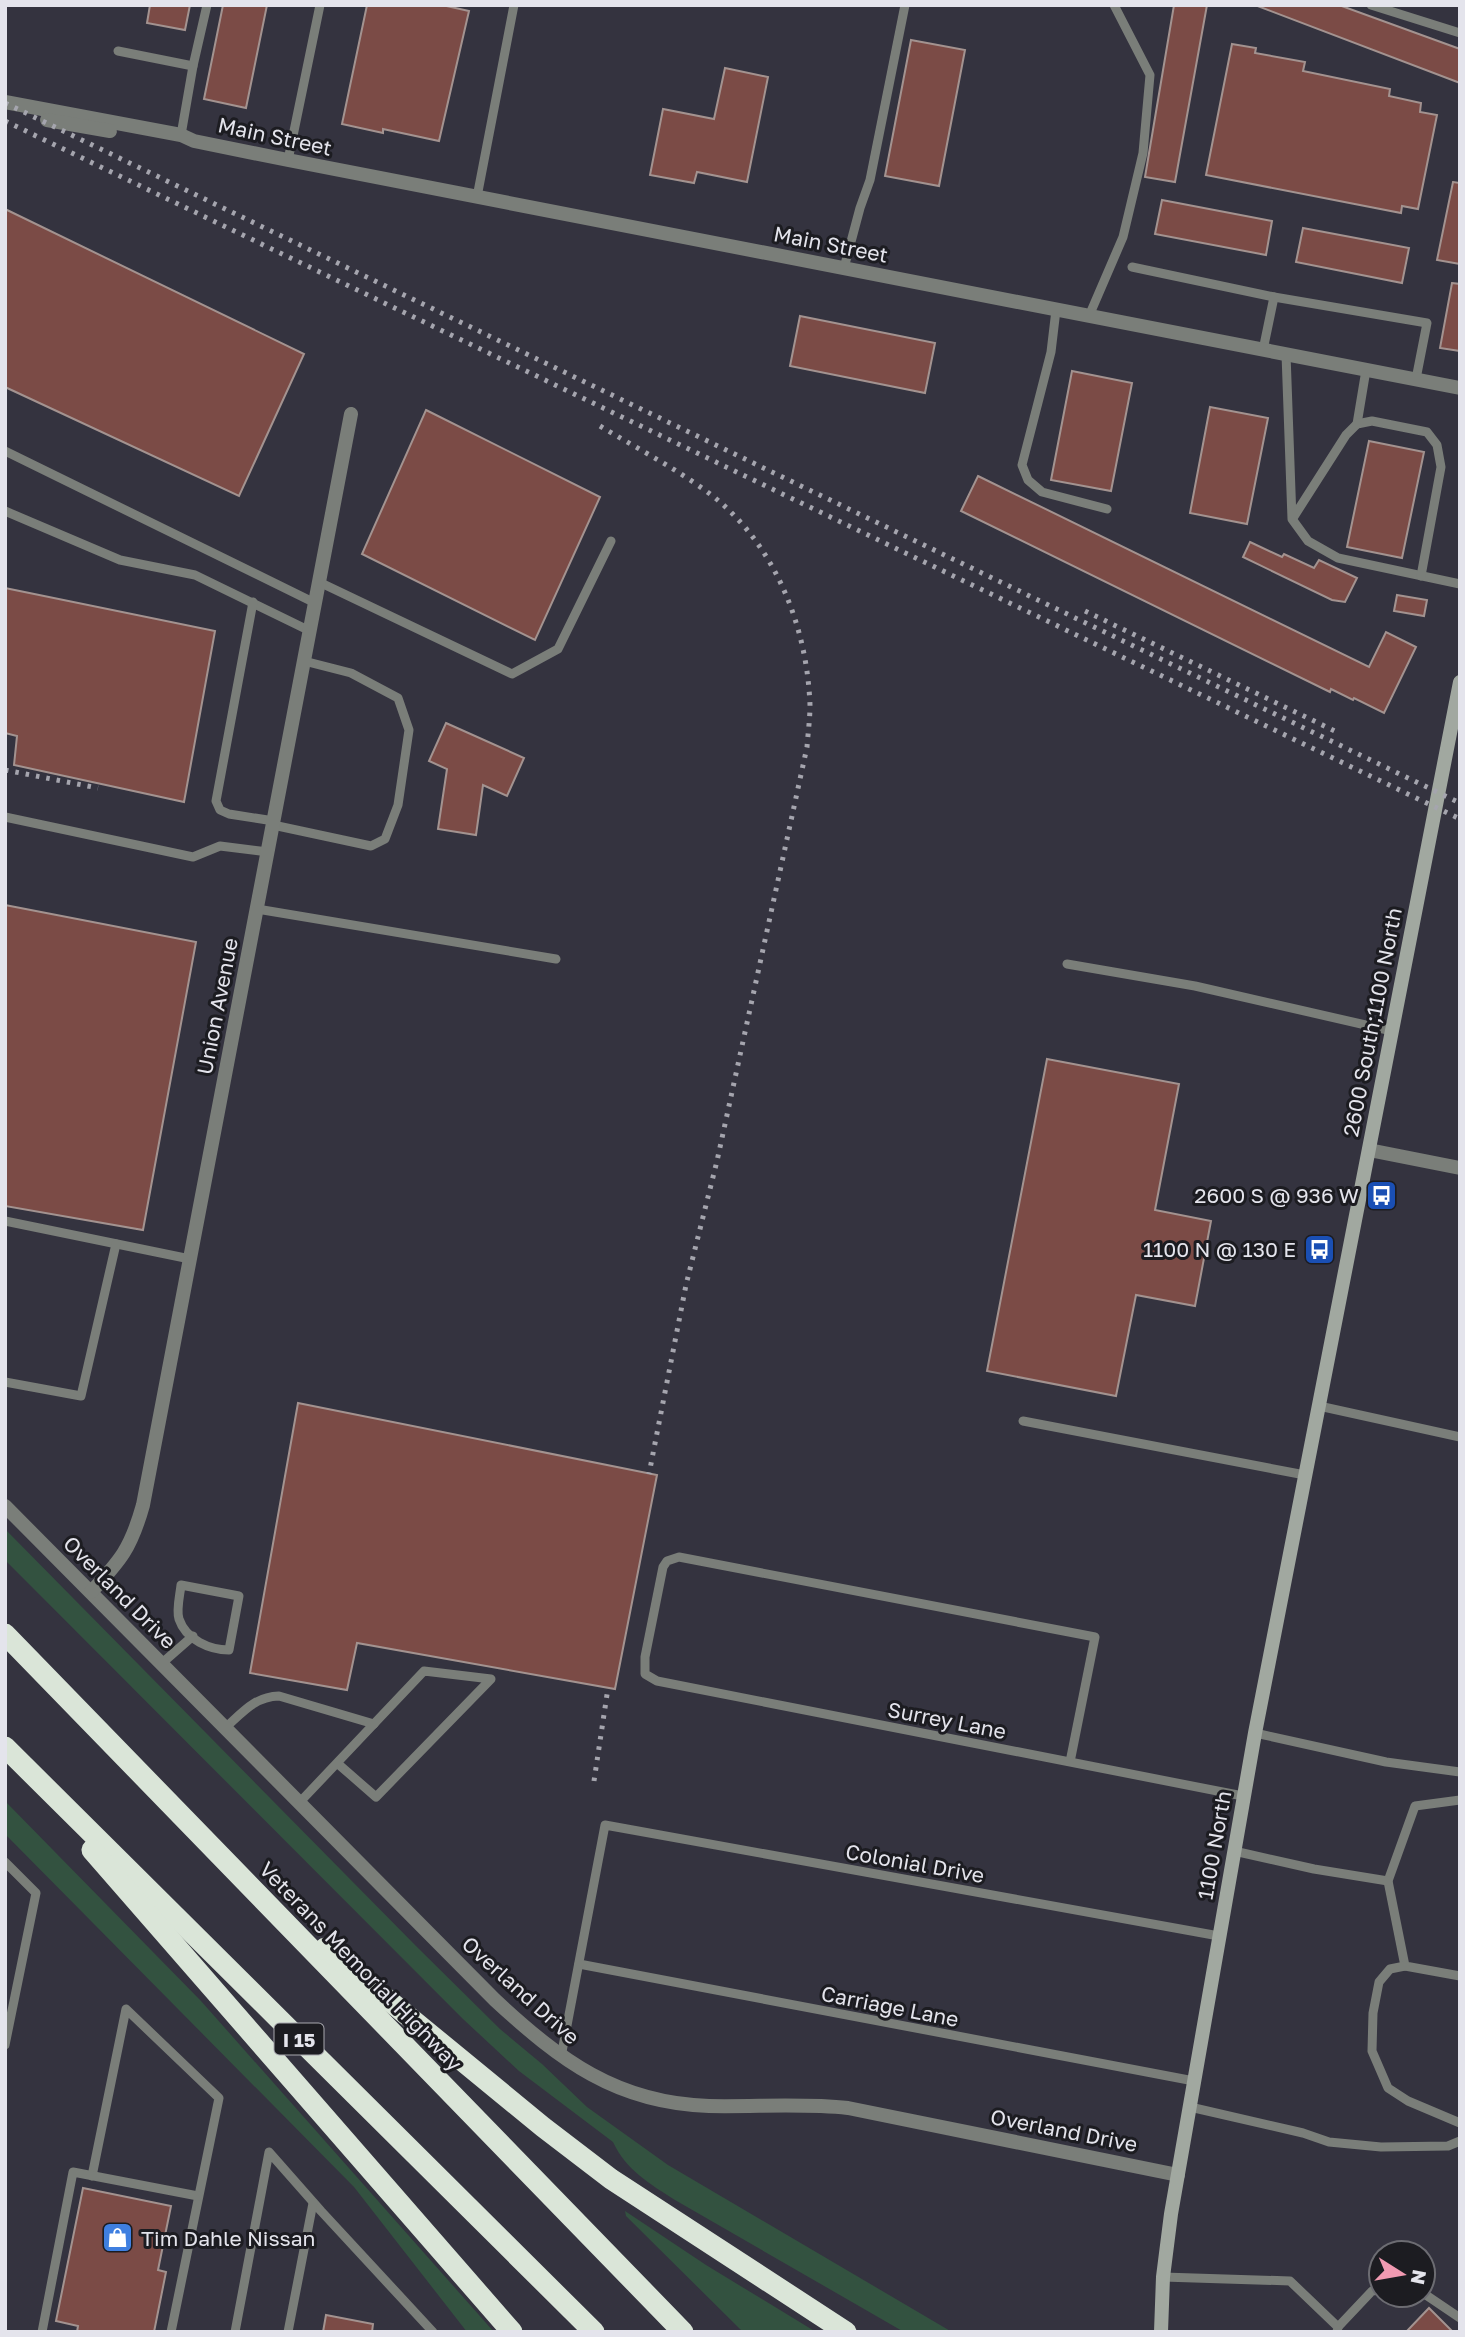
<svg xmlns="http://www.w3.org/2000/svg" width="1465" height="2337" viewBox="0 0 1465 2337" font-family="'Golos Text',sans-serif">
  <style>
    .green { fill: #335240 }
    .building { fill: #7b4b46; stroke: #a39390; stroke-width: 2 }
    .lines { fill: none; stroke-linecap: round; stroke-linejoin: round }
    .service { stroke: #7a7e79; stroke-width: 9 }
    .minor { stroke: #7a7e79; stroke-width: 14 }
    .tertiary { stroke: #7a7e79; stroke-width: 14 }
    .secondary { stroke: #a1a8a0; stroke-width: 14 }
    .motorway { stroke: #dae5d8; stroke-width: 21 }
    .rail { stroke: #a5a5ae; stroke-width: 5; stroke-dasharray: 3.5 7; stroke-linecap: butt }
    .labels { text-anchor: middle; dominant-baseline: central; stroke-width: 6; stroke-linejoin: round; paint-order: stroke }
    .shield { fill: #1c1c21; stroke: #a8a8af; stroke-width: 2 }
    .shield-label { font-size: 19px; font-weight: bold; fill: #e4e4ec }
    .street-label { font-size: 21px; fill: #e4e4ec; stroke: #1c1c21 }
    .poi-label { font-size: 21px; fill: #e4e4ec; stroke: #1c1c21; text-anchor: end }
  </style>
  <rect width="100%" height="100%" fill="#34333f"/>
  <g class="green">
    <path d="M5 1529 416 1946 500 2029 542 2064 587 2107 668 2165 952 2332H904L675 2200C650 2184 626 2170 613 2142L519 2071 463 2019 5 1560Z"/>
    <polygon points="5,1801 201,2001 494,2332 467,2332 354,2187 5,1834"/>
    <polygon points="625,2211 706,2265 816,2332 743,2332 626,2216"/>
  </g>
  <g class="building">
    <polygon points="150,5 190,5 185,30 147,23"/>
    <polygon points="223,5 267,5 246,108 204,99"/>
    <polygon points="367,5 442,5 469,11 439,141 383,129 383,133 342,124"/>
    <polygon points="1174,5 1207,5 1175,182 1145,177"/>
    <polygon points="1255,5 1339,5 1460,49 1460,83"/>
    <polygon points="911,40 965,50 939,186 885,176"/>
    <polygon points="1232,44 1256,48 1255,53 1305,62 1303,71 1390,89 1389,96 1421,103 1420,112 1437,115 1418,209 1402,206 1401,213 1206,175"/>
    <polygon points="725,68 768,77 747,182 697,172 694,183 650,175 663,109 714,119"/>
    <polygon points="1453,182 1460,183 1460,264 1437,260"/>
    <polygon points="1162,200 1272,221 1266,255 1155,234"/>
    <polygon points="5,209 304,354 239,496 5,387"/>
    <polygon points="1303,228 1409,248 1402,283 1296,262"/>
    <polygon points="1452,283 1460,284 1460,351 1440,348"/>
    <polygon points="800,316 935,343 925,393 790,366"/>
    <polygon points="1072,371 1132,383 1111,491 1051,480"/>
    <polygon points="1210,407 1268,418 1247,524 1190,513"/>
    <polygon points="426,410 600,497 535,640 362,554"/>
    <polygon points="1369,441 1424,452 1402,558 1347,547"/>
    <polygon points="978,476 1369,667 1386,632 1416,647 1384,713 1354,698 1353,700 1331,689 1330,692 961,511"/>
    <polygon points="1250,542 1282,557 1284,554 1314,568 1319,560 1357,578 1345,602 1332,600 1243,557"/>
    <polygon points="5,588 215,631 184,802 14,765 17,736 5,733"/>
    <polygon points="1397,595 1427,600 1424,616 1394,611"/>
    <polygon points="446,723 524,758 507,796 483,785 476,835 438,829 447,769 429,761"/>
    <polygon points="5,905 196,942 143,1230 5,1206"/>
    <polygon points="1047,1059 1179,1084 1155,1210 1211,1221 1195,1306 1136,1295 1116,1396 987,1371"/>
    <polygon points="298,1403 657,1475 615,1689 357,1643 347,1690 250,1673"/>
    <polygon points="83,2188 171,2206 158,2270 166,2272 154,2332 77,2332 78,2326 56,2321"/>
    <polygon points="1429,2308 1453,2332 1406,2332"/>
    <polygon points="326,2315 373,2324 372,2332 323,2332"/>
  </g>
  <g class="lines">
    <g class="service">
      <polyline points="1371,5 1460,33"/>
      <polyline points="118,51 193,66"/>
      <polyline points="181,135 193,66 207,5"/>
      <polyline points="288,160 320,5"/>
      <polyline points="477,197 514,5"/>
      <polyline points="1132,267 1274,297"/>
      <polyline points="844,268 860,208 870,180 905,5"/>
      <polyline points="1056,310 1051,352 1022,465 1028,480 1042,492 1107,509"/>
      <polyline points="1089,316 1123,237 1143,153 1150,75 1114,5"/>
      <polyline points="1263,350 1274,297 1427,323 1416,379"/>
      <polyline points="1286,354 1292,519 1308,541 1338,558 1460,584"/>
      <polyline points="1357,424 1366,370"/>
      <polyline points="5,451 315,603"/>
      <polyline points="5,511 120,560 195,575 310,631"/>
      <polyline points="1293,518 1346,435 1357,424 1372,421 1427,432 1437,445 1441,467 1421,576"/>
      <polyline points="319,582 512,674 558,649 611,541"/>
      <polyline points="253,602 216,801 220,810 229,814 274,821"/>
      <polyline points="5,817 193,857 220,846 268,852"/>
      <polyline points="273,825 371,846 385,839 398,805 409,730 398,698 351,673 304,661"/>
      <polyline points="257,909 556,959"/>
      <polyline points="1067,964 1195,986 1392,1031"/>
      <polyline points="5,1221 190,1259"/>
      <polyline points="5,1382 81,1396 116,1244"/>
      <polyline points="1319,1406 1460,1437"/>
      <polyline points="1023,1421 1305,1475"/>
      <path d="M181 1585 239 1596 229 1650C210 1650 186 1640 179 1619 176 1610 180 1595 181 1585Z"/>
      <polyline points="161,1664 193,1636"/>
      <path d="M225 1728C243 1712 254 1697 279 1696L374 1724"/>
      <polyline points="1255,1733 1386,1762 1460,1772"/>
      <path d="M1070 1762 1095 1637 679 1557 667 1561 663 1567 645 1657V1674L657 1681C852 1719 1048 1758 1243 1796"/>
      <polyline points="1460,1800 1415,1806 1388,1881 1405,1966 1460,1976"/>
      <polyline points="299,1803 424,1671 491,1679 376,1797 337,1763"/>
      <polyline points="1234,1851 1314,1869 1388,1881"/>
      <polyline points="5,1862 36,1893 5,2045"/>
      <polyline points="579,1964 1194,2081"/>
      <polyline points="1405,1966 1390,1969 1379,1982 1373,2013 1372,2051 1388,2088 1408,2101 1460,2123"/>
      <polyline points="561,2057 605,1825 1219,1936"/>
      <polyline points="1190,2107 1303,2133 1329,2142 1381,2147 1448,2146 1460,2141"/>
      <polyline points="92,2176 126,2009 219,2098 171,2332"/>
      <polyline points="1163,2277 1290,2281 1338,2327 1337,2332"/>
      <polyline points="1423,2293 1460,2318"/>
      <polyline points="1338,2327 1372,2291 1381,2290"/>
      <polyline points="42,2332 73,2172 198,2196"/>
      <polyline points="235,2332 269,2152 321,2211 433,2332"/>
      <polyline points="288,2332 313,2203"/>
    </g>
    <g class="minor">
      <polyline points="1369,1150 1460,1168"/>
      <path d="M5 1506 495 2000C560 2060 616 2103 709 2106 756 2107 802 2103 848 2108L1178 2175"/>
      <path d="M91 1592C121 1560 131 1548 143 1505L351 414"/>
    </g>
    <g class="tertiary">
      <polyline points="5,102 181,135 194,141 288,160 1460,388"/>
      <polyline points="47,120 110,131"/>
    </g>
    <polyline class="secondary" points="1161,2332 1163,2277 1171,2214 1255,1733 1460,682"/>
    <g class="motorway">
      <polyline points="5,1634 683,2332"/>
      <polyline points="5,1747 594,2332"/>
      <polyline points="92,1850 512,2332"/>
      <polyline points="325,1948 543,2127 611,2179 846,2332"/>
    </g>
    <g class="rail">
      <polyline points="5,103 1460,803"/>
      <polyline points="5,121 1460,819"/>
      <path d="M600 426C638 449 679 470 714 497 776 547 807 627 810 705 810 719 808 733 807 747L717 1161 686 1285 649 1474"/>
      <polyline points="1085,611 1337,732"/>
      <polyline points="5,770 98,788"/>
      <polyline points="594,1781 608,1688"/>
    </g>
  </g>
  <defs>
    <symbol id="bus-square" viewBox="-11 -11 22 22"><rect x="-9" y="-9" width="18" height="18" rx="4" fill="#1a4fb4" stroke="#1c1c21"/><path d="M-5-6H5V4H4V6H2V4H-2V6H-4V4H-5ZM-3.5-4V0h7V-4ZM-3.5 1.2v1.5H-2V1.2ZM2 1.2v1.5H3.5V1.2Z" fill="#fff"/></symbol>
    <symbol id="shop-square" viewBox="-11 -11 22 22"><rect x="-9" y="-9" width="18" height="18" rx="4" fill="#3f7fe0" stroke="#1c1c21"/><path d="M-5-2.5h2.3a2.7 3.5 0 0 1 5.4 0H5L5.5 6h-11ZM-1.5-2.5h3a1.5 2.3 0 0 0-3 0Z" fill="#fff"/></symbol>
  </defs>
  <g fill-rule="evenodd">
    <use href="#bus-square" x="1364" y="1178" width="35" height="35"/>
    <use href="#bus-square" x="1302" y="1232" width="35" height="35"/>
    <use href="#shop-square" x="100" y="2220" width="35" height="35"/>
  </g>
  <g class="labels">
    <rect class="shield" x="274.5" y="2023.5" width="49" height="31" rx="5"/>
    <g class="shield-label">
      <text x="299" y="2039">I 15</text>
    </g>
    <g class="street-label">
      <text transform="translate(275 136) rotate(12)">Main Street</text>
      <text transform="translate(831 244) rotate(11)">Main Street</text>
      <text transform="translate(217 1006) rotate(-79)">Union Avenue</text>
      <text transform="translate(1372 1022) rotate(-79)">2600 South;1100 North</text>
      <text transform="translate(120 1592) rotate(45)">Overland Drive</text>
      <text transform="translate(947 1720) rotate(11)">Surrey Lane</text>
      <text transform="translate(1214 1845) rotate(-80)">1100 North</text>
      <text transform="translate(915 1863) rotate(10)">Colonial Drive</text>
      <text transform="translate(361 1966) rotate(46)">Veterans Memorial Highway</text>
      <text transform="translate(521 1990) rotate(42)">Overland Drive</text>
      <text transform="translate(890 2006) rotate(11)">Carriage Lane</text>
      <text transform="translate(1064 2130) rotate(11)">Overland Drive</text>
    </g>
    <g class="poi-label">
      <text x="1359" y="1195">2600 S @ 936 W</text>
      <text x="1296" y="1249">1100 N @ 130 E</text>
      <text x="141" y="2238" text-anchor="start">Tim Dahle Nissan</text>
    </g>
  </g>
  <rect width="1465" height="2337" fill="none" stroke="#e4e4ec" stroke-width="14"/>
  <g transform="translate(1402 2274) rotate(101)"><circle r="33" fill="#1c1c21" stroke="#6c6c72" stroke-width="2"/>
  <path d="M0-5L12 26L0 18L-12 26Z" fill="#f19ab2"/>
  <text y="-10" font-size="19" font-weight="bold" text-anchor="middle" fill="#e4e4ec">N</text>
  </g>
</svg>
